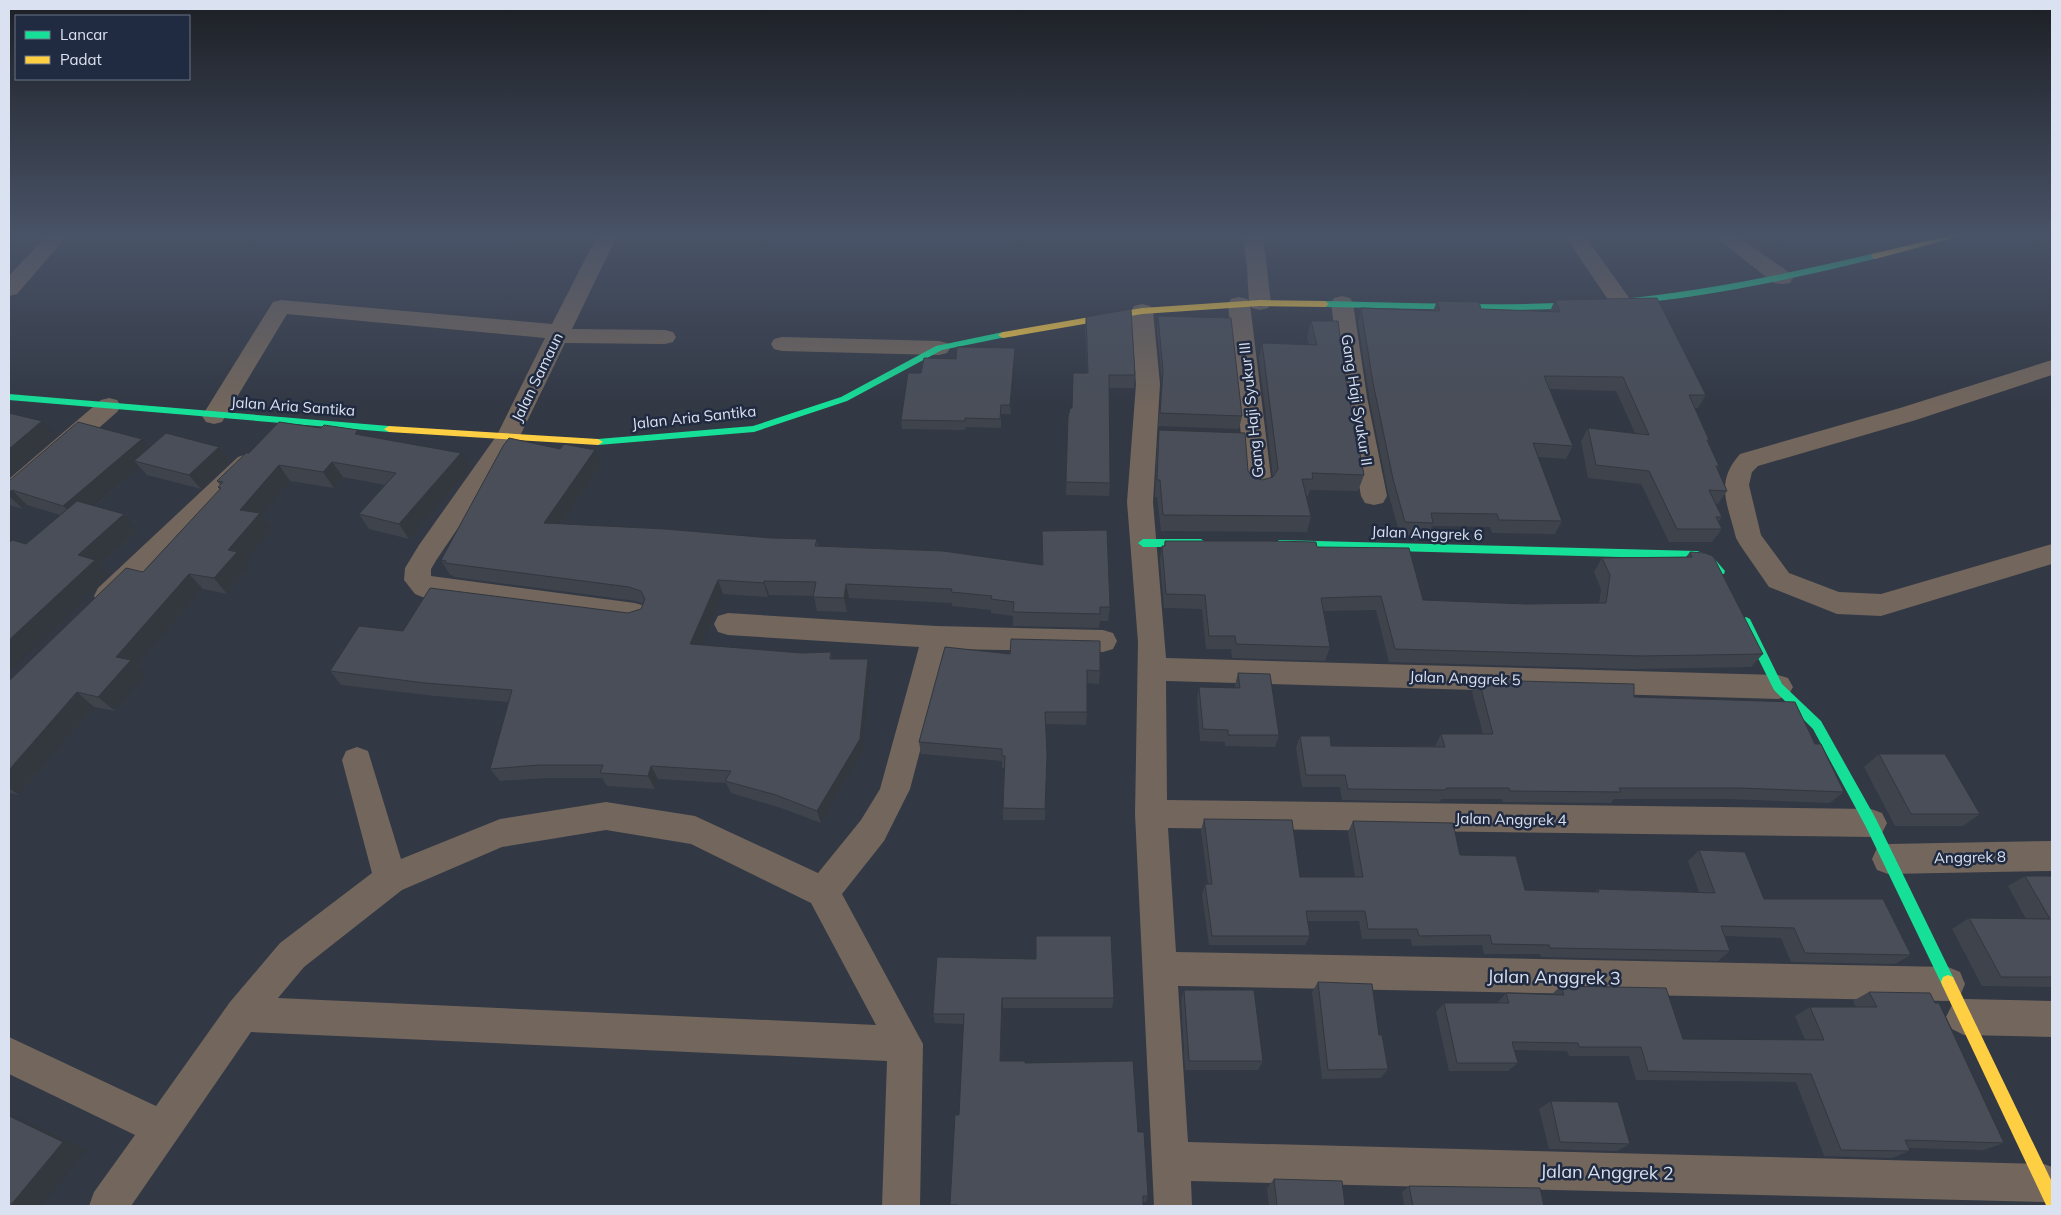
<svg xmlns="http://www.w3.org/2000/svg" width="2061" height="1215" viewBox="0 0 2061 1215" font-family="Mulish,sans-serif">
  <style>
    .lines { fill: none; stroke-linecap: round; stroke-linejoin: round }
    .street { fill: #72665d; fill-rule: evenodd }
    .fast { fill: #16e098; fill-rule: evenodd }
    .slow { fill: #ffcf43; fill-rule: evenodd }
    .wall { fill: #3f434c }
    .shaded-wall { fill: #33373e }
    .building { fill: #494e58; stroke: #33373e }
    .labels { text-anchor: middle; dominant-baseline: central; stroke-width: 5; stroke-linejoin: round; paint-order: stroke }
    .street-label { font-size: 15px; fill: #dae1f0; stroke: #202b41 }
    .near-street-label { font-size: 18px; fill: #dae1f0; stroke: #202b41 }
  </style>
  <rect width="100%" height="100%" fill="#323844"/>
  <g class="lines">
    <g class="street">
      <polygon points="46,236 67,236 17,294 9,296 9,276"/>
      <polygon points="597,236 617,236 572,329 665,330 673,332 676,337 673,342 665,344 565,343 519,438 437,559 431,569 431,576 635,603 645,606 649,614 645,622 635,625 425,598 415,594 404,580 405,568 419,545 497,435 545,338 287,314 222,422 214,424 206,422 202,416 273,302 281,300 552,324"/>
      <polygon points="1243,236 1263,236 1271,303 1268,308 1260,310 1252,308 1250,304 1272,486 1268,492 1259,495 1250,492 1246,486 1228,304 1231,299 1239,297 1247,299 1249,303 1247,267"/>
      <polygon points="1565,236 1585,236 1632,302 1629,307 1621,309 1613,307"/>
      <polygon points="1714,236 1737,236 1790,273 1793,278 1790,283 1782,284 1774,283"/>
      <polygon points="1342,296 1350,298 1353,303 1367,397 1387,496 1383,503 1374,505 1365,503 1361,496 1343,397 1331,303 1334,298"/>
      <polygon points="1142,304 1150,306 1153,311 1160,384 1153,502 1166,658 1778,675 1788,678 1793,687 1788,696 1778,699 1166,681 1167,800 1871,809 1882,813 1887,823 1882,833 1871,837 1168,828 1176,952 1948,967 1960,972 1965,984 1960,996 1948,1001 1178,986 1188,1142 2044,1164 2052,1167 2052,1199 2044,1202 1191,1181 1192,1206 1154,1206 1135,814 1138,642 1127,502 1136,384 1131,311 1134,306"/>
      <polygon points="782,337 939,341 947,343 950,348 947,353 939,355 782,351 774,349 771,344 774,339"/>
      <path d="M2052 360V375L1916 420 1758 466 1752 472 1749 485 1761 535 1789 573 1839 592 1881 594 2052 544V564L1881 616 1837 614 1769 587 1740 545 1736 538C1728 504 1714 483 1740 454L1900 408Z"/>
      <polygon points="109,398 117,400 121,406 117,412 18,499 9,502 9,479 101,400"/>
      <polygon points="247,454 256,457 259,463 256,469 118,604 108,607 98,604 94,596 98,588 238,457"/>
      <path d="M728 613 936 626 1103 630 1113 633 1117 641 1113 649 1103 652 947 649 910 789 884 841 842 894 923 1044 920 1206H882L887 1061 251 1032 131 1206H89L94 1192 135 1135 9 1074V1037L156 1106 230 1002 280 943 372 873 342 760 346 751 357 747 368 751 401 859 500 819 606 802 695 816 818 873 861 820 880 789 919 647 728 635 718 632 714 624 718 616ZM606 830 691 844 811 903 876 1025 278 998 304 967 402 890 502 847Z"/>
      <polygon points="2052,841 2052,871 1888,874 1877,870 1872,859 1877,848 1888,844"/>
      <polygon points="1964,999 2052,1001 2052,1037 1964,1035 1952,1029 1946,1017 1952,1005"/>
    </g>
    <g class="fast">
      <path d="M1875 253 1878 254V258C1794 279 1708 297 1621 305 1522 314 1423 308 1325 307L1321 304 1325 301C1424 303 1523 308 1621 299 1707 291 1791 273 1875 253Z"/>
      <polygon points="1003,332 1006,333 1006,337 942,350 847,401 754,432 598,445 593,442 598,439 753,426 841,397 936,346"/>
      <polygon points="9,394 389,426 394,429 389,432 9,400"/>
      <polygon points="1143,539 1201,539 1206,543 1201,547 1143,547 1138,543"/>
      <polygon points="1279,540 1697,551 1712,556 1725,571 1724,574 1716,574 1704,562 1696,559 1279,548 1274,544"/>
      <polygon points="1746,617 1750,619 1782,684 1821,721 1876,819 1953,977 1955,982 1953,987 1948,989 1943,987 1866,827 1813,729 1774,690 1740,622 1742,619"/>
    </g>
    <g class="slow">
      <polygon points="1948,236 1961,236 1875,259 1871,256 1872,254"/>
      <polygon points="1260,300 1325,301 1329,304 1325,307 1260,306 1142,314 1003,338 998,335 1003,332 1142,308"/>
      <polygon points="389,426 598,439 603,442 598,445 389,432 384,429"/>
      <polygon points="1948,975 1953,977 2052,1182 2052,1206 2046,1205 1943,987 1941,982 1943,977"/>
    </g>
  </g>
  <g class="wall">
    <polygon points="1555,300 1706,395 1698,408 1695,408 1709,440 1708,442 1719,466 1717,469 1727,491 1718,504 1716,504 1722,517 1718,522 1722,529 1712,542 1669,542 1641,484 1588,478 1581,441 1588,428 1635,433 1616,391 1550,389 1573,446 1566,459 1538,457 1562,521 1555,534 1492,533 1490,527 1432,526 1428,536 1400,535 1388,492 1369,397 1358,322 1361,308 1433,311 1437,301 1481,309 1550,311"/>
    <polygon points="1158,316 1242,416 1239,429 1158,426 1162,384 1157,330"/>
    <polygon points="1086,317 1135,375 1134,388 1109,388 1110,483 1109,496 1066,495 1068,417 1087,373 1085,330"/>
    <polygon points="1311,321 1346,381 1364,475 1358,491 1310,490 1308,496 1306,496 1311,516 1307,532 1161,531 1157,497 1155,497 1157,447 1159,430 1248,471 1253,477 1262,480 1273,477 1259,359 1262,343 1309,344 1307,338"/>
    <polygon points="1015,348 1015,357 1011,414 1001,414 1001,428 966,427 965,430 902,429 901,420 921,373 956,359"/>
    <polygon points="362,435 470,469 409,539 369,529 359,514 385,485 343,477 334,488 290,481 262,515 273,529 245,561 250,567 227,594 203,589 137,666 147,675 115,711 94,707 19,795 9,793 9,681 143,572 220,490 218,487 220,485 217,481 249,453"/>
    <polygon points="219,447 230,461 201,489 147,475 140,467 95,506 138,530 100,565 110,575 26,544 60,515 27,505 23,509 9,505 9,481 149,448"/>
    <polygon points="560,449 601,465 560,524 771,538 817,539 818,546 1042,565 1042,531 1110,607 1108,621 1100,621 1099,628 1013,626 1013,616 991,613 991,610 952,606 952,603 849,598 847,612 817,611 814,596 769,595 768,597 723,594 701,645 802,653 831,652 832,659 871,673 863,751 821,823 781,808 731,793 726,783 658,779 655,789 607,786 602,778 547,778 500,781 490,769 509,702 435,696 341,685 330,671 403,631 628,613 641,609 643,604 636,601 454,577 452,575 450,575 441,560"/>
    <polygon points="1165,541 1317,547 1423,600 1526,604 1599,603 1601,589 1594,572 1602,558 1686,557 1690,552 1763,654 1751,667 1632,669 1389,662 1376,610 1324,611 1330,647 1325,661 1232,658 1231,649 1206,649 1202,609 1164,608 1160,560 1162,546 1164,546"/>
    <polygon points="945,647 1100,671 1099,684 1087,683 1087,712 1086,725 1046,724 1047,755 1045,820 1003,820 1003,808 1004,768 1002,768 1002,761 921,754 919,742"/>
    <polygon points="1238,673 1279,735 1275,747 1225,746 1225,742 1200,741 1197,699 1199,687 1236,688 1235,685"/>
    <polygon points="1479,680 1634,697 1815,744 1844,792 1830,803 1727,799 1614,799 1611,803 1503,802 1502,799 1441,799 1440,802 1342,800 1340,787 1302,787 1296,748 1300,736 1331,746 1435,746 1441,734 1483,734 1472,692"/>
    <polygon points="1879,754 1980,814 1963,826 1895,826 1864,767"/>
    <polygon points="1204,819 1300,877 1355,877 1348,832 1353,821 1460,855 1525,890 1595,892 1598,889 1699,892 1688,861 1699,850 1764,899 1911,955 1895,964 1791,962 1781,938 1725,936 1730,951 1718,961 1541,957 1540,954 1484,954 1482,945 1412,946 1411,939 1362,939 1359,921 1307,921 1310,936 1305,945 1209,945 1202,895 1205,884 1208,884 1201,830"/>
    <polygon points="2025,876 2052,876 2052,987 1982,986 1952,929 1969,918 2026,919 2008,886"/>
    <polygon points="937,957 1114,998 1112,1008 1003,1008 1001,1061 1025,1063 1138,1132 1148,1196 1146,1202 1143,1202 1143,1206 951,1206 959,1115 964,1024 935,1023 933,1014"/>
    <polygon points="1318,982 1388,1069 1381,1078 1322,1079 1312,992"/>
    <polygon points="1561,986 1683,1039 1805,1040 1795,1016 1810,1007 1856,1007 1853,1001 1869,992 2004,1143 1984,1150 1909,1148 1910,1151 1892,1158 1824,1156 1796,1082 1636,1080 1629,1056 1569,1056 1567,1051 1514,1050 1518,1063 1508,1071 1449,1071 1436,1012 1444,1003 1498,1003 1498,1002 1506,993 1552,994"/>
    <polygon points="1184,990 1263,1061 1258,1070 1185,1070 1181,1000"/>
    <polygon points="1551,1101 1630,1144 1617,1151 1549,1149 1539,1109"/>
    <polygon points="1274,1179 1345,1206 1269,1206 1267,1188"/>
    <polygon points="1409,1186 1544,1206 1404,1206 1402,1192"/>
  </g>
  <g class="shaded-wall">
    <polygon points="1015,348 1015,357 1011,414 1010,405"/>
    <polygon points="42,421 56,436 9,477 9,449"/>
    <polygon points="358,430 368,446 355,434"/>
    <polygon points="142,439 155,454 134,461 140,467 78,520 63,506"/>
    <polygon points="219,447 230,461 201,489 189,475"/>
    <polygon points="595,450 601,465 551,537 544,523"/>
    <polygon points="461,453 470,469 409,539 399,524"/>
    <polygon points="332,462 343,477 334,488 323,472"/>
    <polygon points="279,465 290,481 262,515 273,529 245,561 250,567 227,594 214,578 228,550 240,510"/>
    <polygon points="12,490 27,505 23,509 9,496 9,493"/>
    <polygon points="124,514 138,530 100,565 110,575 9,672 9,640 78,555"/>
    <polygon points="189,574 203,589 137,666 147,675 115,711 98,697 116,657"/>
    <polygon points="718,580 723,594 696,658 690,644"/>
    <polygon points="764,581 769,595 768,597 764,583"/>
    <polygon points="846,584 849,598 847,612 844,598"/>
    <polygon points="868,659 871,673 863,751 821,823 817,811"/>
    <polygon points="77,692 94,707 19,795 9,788 9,770"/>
    <polygon points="651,766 658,779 655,789 648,776"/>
    <polygon points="1002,998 1003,1008 1000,1070 1000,1061"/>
    <polygon points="9,1114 19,1118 87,1150 41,1206 10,1206"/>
  </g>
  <g class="building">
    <polygon points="1657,298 1706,395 1689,395 1709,440 1707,440 1719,466 1716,466 1727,491 1709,490 1722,517 1716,517 1722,529 1677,529 1649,471 1596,465 1588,428 1649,435 1623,377 1544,376 1573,446 1533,443 1562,521 1499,520 1497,514 1431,513 1433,523 1405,522 1393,479 1373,383 1361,308 1440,311 1437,301 1479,302 1481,309 1560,312 1555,300"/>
    <polygon points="1131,309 1135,375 1109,375 1110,483 1066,482 1068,417 1070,408 1072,408 1073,373 1088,373 1086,317"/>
    <polygon points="1158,316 1231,318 1242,416 1160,413 1163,371"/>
    <polygon points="1311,321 1338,321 1346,381 1364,475 1312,473 1313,479 1302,479 1311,516 1163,515 1160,480 1157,480 1159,430 1245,433 1248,471 1253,477 1262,480 1273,477 1278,469 1262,343 1317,345"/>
    <polygon points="957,347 1015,348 1010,405 1001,405 1000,419 965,418 965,421 901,420 908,373 921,373 924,358 956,359"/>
    <polygon points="9,413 42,421 9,449"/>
    <polygon points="78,422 142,439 63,506 12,490 9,493 9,481"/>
    <polygon points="279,422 321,428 324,425 358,430 355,434 461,453 399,524 359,514 396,473 332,462 323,472 279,465 240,510 260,513 228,550 237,552 214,578 189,574 116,657 131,660 98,697 77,692 9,770 9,681 126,568 143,572 221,488 218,487 223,482 217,481 246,453 249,453"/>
    <polygon points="166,433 219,447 189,475 134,461"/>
    <polygon points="509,438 560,449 564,444 595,450 544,523 665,529 771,538 817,539 815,546 943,551 1043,565 1042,531 1107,530 1110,607 1100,607 1100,614 1013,612 1014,602 991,599 992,596 951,592 952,589 846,584 844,598 813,597 816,582 764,581 764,583 718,580 690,644 802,653 831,652 830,659 868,659 860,739 817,811 776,795 725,781 731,771 651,766 648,776 600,773 603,765 539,765 490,769 512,690 425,683 330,671 359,626 403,631 430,588 628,613 641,609 645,599 641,591 629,587 445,563 446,561 441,560 503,446"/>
    <polygon points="77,501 124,514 78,555 95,560 9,640 9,543 12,540 26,544"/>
    <polygon points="1165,541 1270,541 1316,542 1317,547 1409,548 1423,600 1526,604 1606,603 1610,575 1602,558 1692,557 1690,552 1705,553 1713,556 1763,654 1642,656 1395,649 1381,596 1321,598 1330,647 1236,644 1235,636 1209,636 1205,595 1166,594 1162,546 1165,546"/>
    <polygon points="1011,639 1100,641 1100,671 1087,670 1087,712 1045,712 1047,755 1045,809 1003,808 1005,756 1002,756 1002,749 919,742 945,647 1010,654"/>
    <polygon points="1238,673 1270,674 1279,735 1228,735 1228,730 1203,729 1199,687 1240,688"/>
    <polygon points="1479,680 1634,684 1634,697 1795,702 1815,744 1821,744 1844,792 1739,788 1619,788 1621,792 1510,791 1509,788 1446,788 1446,790 1348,789 1345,775 1306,775 1300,736 1330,736 1331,746 1445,747 1441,734 1493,734"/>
    <polygon points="1879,754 1945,754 1980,814 1911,814"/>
    <polygon points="1204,819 1292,820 1300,877 1363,877 1353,821 1453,823 1460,855 1516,856 1525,890 1599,892 1598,889 1715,893 1699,850 1745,852 1764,899 1883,899 1911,955 1805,953 1794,928 1721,926 1730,951 1550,948 1549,945 1492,944 1490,935 1419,936 1417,929 1368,929 1365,911 1306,911 1310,936 1212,936 1205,884 1212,884"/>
    <polygon points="2025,876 2052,876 2052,977 2001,977 1969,918 2050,919"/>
    <polygon points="1036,936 1111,936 1114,998 1002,998 1000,1061 1025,1061 1025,1063 1133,1061 1138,1132 1144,1132 1148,1196 1143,1196 1143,1206 958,1206 958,1205 950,1205 955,1115 959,1115 964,1014 933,1014 937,957 1036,959"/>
    <polygon points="1318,982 1372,984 1379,1035 1382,1035 1388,1069 1328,1070"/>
    <polygon points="1561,986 1666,988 1683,1039 1824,1040 1810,1007 1877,1007 1869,992 1930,993 1935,1003 1939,1003 2004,1143 1905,1140 1910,1151 1841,1150 1811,1074 1648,1071 1641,1047 1579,1047 1578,1043 1512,1042 1518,1063 1457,1063 1444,1003 1509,1003 1506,993 1564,995"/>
    <polygon points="1184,990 1254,990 1263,1061 1189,1061"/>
    <polygon points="1551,1101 1618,1102 1630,1144 1560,1142"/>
    <polygon points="9,1116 63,1142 10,1206 9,1206"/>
    <polygon points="1274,1179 1342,1181 1345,1206 1277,1206"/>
    <polygon points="1409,1186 1540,1188 1544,1206 1413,1206"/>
  </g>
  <linearGradient id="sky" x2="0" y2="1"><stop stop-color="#1c1f25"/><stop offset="0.58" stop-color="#495367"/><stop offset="1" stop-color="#495367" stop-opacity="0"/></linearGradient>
  <rect width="2061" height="406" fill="url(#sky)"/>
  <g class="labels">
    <g class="street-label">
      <text transform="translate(537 377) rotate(-64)">Jalan Samaun</text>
      <text transform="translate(1357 400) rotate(81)">Gang Haji Syukur II</text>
      <text transform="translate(293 406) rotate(4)">Jalan Aria Santika</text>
      <text transform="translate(1251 410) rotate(-96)">Gang Haji Syukur III</text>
      <text transform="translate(694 417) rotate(-6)">Jalan Aria Santika</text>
      <text transform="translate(1427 533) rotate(2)">Jalan Anggrek 6</text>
      <text transform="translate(1465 678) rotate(2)">Jalan Anggrek 5</text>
      <text transform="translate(1511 819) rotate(1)">Jalan Anggrek 4</text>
      <text transform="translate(1970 857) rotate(-1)">Anggrek 8</text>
    </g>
    <g class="near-street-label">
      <text transform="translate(1554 977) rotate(1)">Jalan Anggrek 3</text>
      <text transform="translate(1607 1172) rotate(1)">Jalan Anggrek 2</text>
    </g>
  </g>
  <rect width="2061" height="1215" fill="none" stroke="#dae1f0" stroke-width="20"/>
  <rect x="15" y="15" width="175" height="65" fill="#202b41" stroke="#6a7487"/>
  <rect x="25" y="31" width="25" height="8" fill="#16e098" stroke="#6a7487"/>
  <text x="60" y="40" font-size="15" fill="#dae1f0">Lancar</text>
  <rect x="25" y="56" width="25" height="8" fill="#ffcf43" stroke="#6a7487"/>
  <text x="60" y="65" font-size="15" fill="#dae1f0">Padat</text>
</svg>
